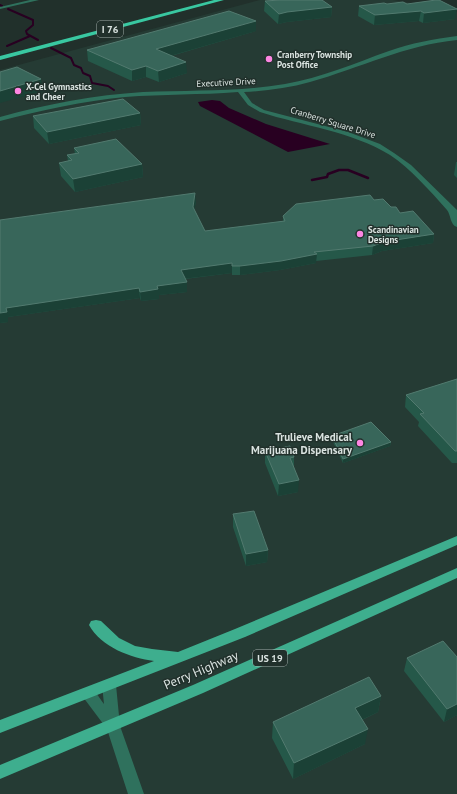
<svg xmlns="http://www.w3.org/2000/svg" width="457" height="794" viewBox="0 0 457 794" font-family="'PT Sans',sans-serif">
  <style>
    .built { fill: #253b34 }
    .water { fill: #280021 }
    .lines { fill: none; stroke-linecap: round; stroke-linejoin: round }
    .stream-far1 { stroke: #280021; stroke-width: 2 }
    .stream { stroke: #280021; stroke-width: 2.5 }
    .minor { fill: #2f715d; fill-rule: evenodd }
    .primary { fill: #3eae8e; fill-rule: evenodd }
    .motorway { fill: #39c8a1; fill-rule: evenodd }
    .wall { fill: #255849 }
    .shaded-wall { fill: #1b4136 }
    .building { fill: #38665a; stroke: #527a6f }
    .poi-dot { fill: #fd86e2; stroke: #21302b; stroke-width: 1.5 }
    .labels { text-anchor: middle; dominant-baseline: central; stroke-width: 3; stroke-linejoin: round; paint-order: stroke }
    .far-poi-label { font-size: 9px; font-weight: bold; fill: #dae3e0; stroke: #21302b; text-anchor: start }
    .far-street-label { font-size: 9px; fill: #dae3e0; stroke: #21302b }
    .shield { fill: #21302b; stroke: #a2adaa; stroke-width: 1 }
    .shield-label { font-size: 10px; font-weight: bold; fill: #dae3e0 }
    .poi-label { font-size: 11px; font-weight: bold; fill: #dae3e0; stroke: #21302b; text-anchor: end }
    .near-street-label { font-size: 13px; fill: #dae3e0; stroke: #21302b }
  </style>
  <rect width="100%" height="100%" fill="#21302b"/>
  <polygon class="built" points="260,0 393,0 454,10 457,12 457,794 0,794 0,70"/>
  <polygon class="water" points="212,100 220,101 229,108 266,124 330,144 288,152 200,106 198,102"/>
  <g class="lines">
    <g class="stream-far1">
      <polyline points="0,5 2,6"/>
      <polyline points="8,9 33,20 33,25 26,31 27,34 38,40"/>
      <polyline points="7,46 30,36"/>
      <polyline points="51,48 71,58 74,65 81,68 83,73 90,76 92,83 108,86 114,90"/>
    </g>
    <polyline class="stream" points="312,180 327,177 328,174 339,170 348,170 368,178"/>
    <g class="minor">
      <polygon points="30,0 39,0 0,9 0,7"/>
      <path d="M457 36V40C405 45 360 68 310 82 289 88 266 91 244 92L252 103 264 110 348 132 380 144 394 153 411 165 457 210V227C450 225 451 215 447 210 430 191 411 169 390 155 351 131 303 126 260 112L248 105 238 92C201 95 163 94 125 97 83 101 42 110 0 121V117C47 104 95 95 143 92 190 90 238 92 285 84 321 78 355 63 389 51 411 43 434 39 457 36Z"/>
      <path d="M109 679 114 681 116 685 120 726 144 794H128L107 729 80 693 82 689C93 685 98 696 104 704L102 685 104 681Z"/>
    </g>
    <g class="primary">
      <path d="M457 536V545L245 637 0 733V720L154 661C131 658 101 647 89 625L91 621 96 620 101 621 119 638 135 646 152 649 178 652 235 629Z"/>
      <polygon points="457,568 457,578 203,693 0,779 0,765 193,685"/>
    </g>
    <polygon class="motorway" points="214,0 224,0 0,60 0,56"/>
  </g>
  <g class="wall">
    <polygon points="265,1 332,7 331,17 287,22 278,24 264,11"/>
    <polygon points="387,4 407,4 455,19 423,23 419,21 374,25 358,16 359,6"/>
    <polygon points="256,31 171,56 187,73 159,82 146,77 132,81 88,61 87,50"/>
    <polygon points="140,113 141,125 49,144 34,128 33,116"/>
    <polygon points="74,148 142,164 143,177 75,192 61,176 59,163 68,161 67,155 75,154"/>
    <polygon points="456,162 457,162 457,178 454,175"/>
    <polygon points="374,200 391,207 434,234 433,243 382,251 372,255 316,261 316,263 280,270 240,275 232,275 232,273 185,279 187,282 187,292 159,295 159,299 141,301 140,298 8,317 8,322 0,323 0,220 196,202 194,209 205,231 283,221 283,216"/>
    <polygon points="457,379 457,463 452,463 418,426 419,422 405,407 406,395"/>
    <polygon points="332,436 391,442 390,446 343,463 332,440"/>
    <polygon points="265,451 294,457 294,467 298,492 278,496 265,463"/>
    <polygon points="233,514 268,550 267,562 246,566 233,527"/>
    <polygon points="407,658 457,715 444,722 404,671"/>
    <polygon points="381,696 378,712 362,720 365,744 293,779 272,738 273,722"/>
  </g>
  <g class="shaded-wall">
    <polygon points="332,7 331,17 287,22 278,24 279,14 287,12"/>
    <polygon points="457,9 455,19 423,23 424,13"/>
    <polygon points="421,11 419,21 374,25 375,15"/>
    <polygon points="256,21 256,31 156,60 156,49"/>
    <polygon points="186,62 187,73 159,82 158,71"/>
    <polygon points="146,66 146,77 132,81 132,70"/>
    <polygon points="41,79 43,91 0,103 0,91"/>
    <polygon points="140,113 141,125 49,144 47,132"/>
    <polygon points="142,164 143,177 75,192 73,179"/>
    <polygon points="195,193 196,202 193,216 193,207"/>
    <polygon points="434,234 433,243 382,251 372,255 373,246 383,242"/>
    <polygon points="317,254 316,263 280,270 240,275 240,266"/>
    <polygon points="232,263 232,273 182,279 181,270"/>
    <polygon points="187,282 187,292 159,295 159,299 141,301 140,292 157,286"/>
    <polygon points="139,288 140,298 8,317 8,322 0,323 0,313 6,308"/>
    <polygon points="391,442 390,446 343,463 343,459"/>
    <polygon points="299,480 298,492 278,496 279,484"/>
    <polygon points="268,550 267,562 246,566 246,554"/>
    <polygon points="381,696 378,712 353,724 355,708"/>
    <polygon points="457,704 457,715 444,722 447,709"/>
    <polygon points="368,729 365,744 293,779 294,763"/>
  </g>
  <g class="building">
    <polygon points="280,0 322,0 332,7 287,12 279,14 265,1"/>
    <polygon points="436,0 439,0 457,9 424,13 421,11 375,15 359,6 384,3 387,4 403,2 407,4"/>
    <polygon points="229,11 256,21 156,49 186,62 158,71 146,66 132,70 87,50"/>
    <polygon points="17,67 41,79 0,91 0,72"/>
    <polygon points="123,99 140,113 47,132 33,116"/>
    <polygon points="116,139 142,164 73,179 59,163 72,160 67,155 79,153 74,148"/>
    <polygon points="195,193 193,207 205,231 285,221 283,216 296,204 370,195 374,200 383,199 391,207 396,207 400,213 413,211 434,234 383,242 373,246 314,252 317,254 281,261 240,266 232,266 232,263 181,270 187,282 157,286 158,289 140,292 139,288 6,308 7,312 0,313 0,220"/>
    <polygon points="457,379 457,451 455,451 420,414 424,413 406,395"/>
    <polygon points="371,422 391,442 343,459 332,436"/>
    <polygon points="290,446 294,457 290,458 299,480 279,484 265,451"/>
    <polygon points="254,511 268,550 246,554 233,514"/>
    <polygon points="443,641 457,657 457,704 447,709 407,658"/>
    <polygon points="369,677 381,696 355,708 368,729 294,763 273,722"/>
  </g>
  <g class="poi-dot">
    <circle cx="269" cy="59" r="4"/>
    <circle cx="18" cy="91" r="4"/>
    <circle cx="360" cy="234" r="4"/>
    <circle cx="360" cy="443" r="4"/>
  </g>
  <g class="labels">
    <g class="far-poi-label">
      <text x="277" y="54">Cranberry Township<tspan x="277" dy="10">Post Office</tspan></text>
      <text x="26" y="86">X-Cel Gymnastics<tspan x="26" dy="10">and Cheer</tspan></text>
      <text x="368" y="229">Scandinavian<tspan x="368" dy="10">Designs</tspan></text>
    </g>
    <g class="far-street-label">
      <text transform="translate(226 82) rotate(-3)">Executive Drive</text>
      <text transform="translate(333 122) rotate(17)">Cranberry Square Drive</text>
    </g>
    <g class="shield">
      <rect x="97" y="21" width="26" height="16" rx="3"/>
      <rect x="253" y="650" width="34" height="16" rx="3"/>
    </g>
    <g class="shield-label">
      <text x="110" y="29">I 76</text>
      <text x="270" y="658">US 19</text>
    </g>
    <g class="poi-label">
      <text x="352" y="437">Trulieve Medical<tspan x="352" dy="13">Marijuana Dispensary</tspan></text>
    </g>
    <g class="near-street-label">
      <text transform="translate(201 670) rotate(-23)">Perry Highway</text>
    </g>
  </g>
</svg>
